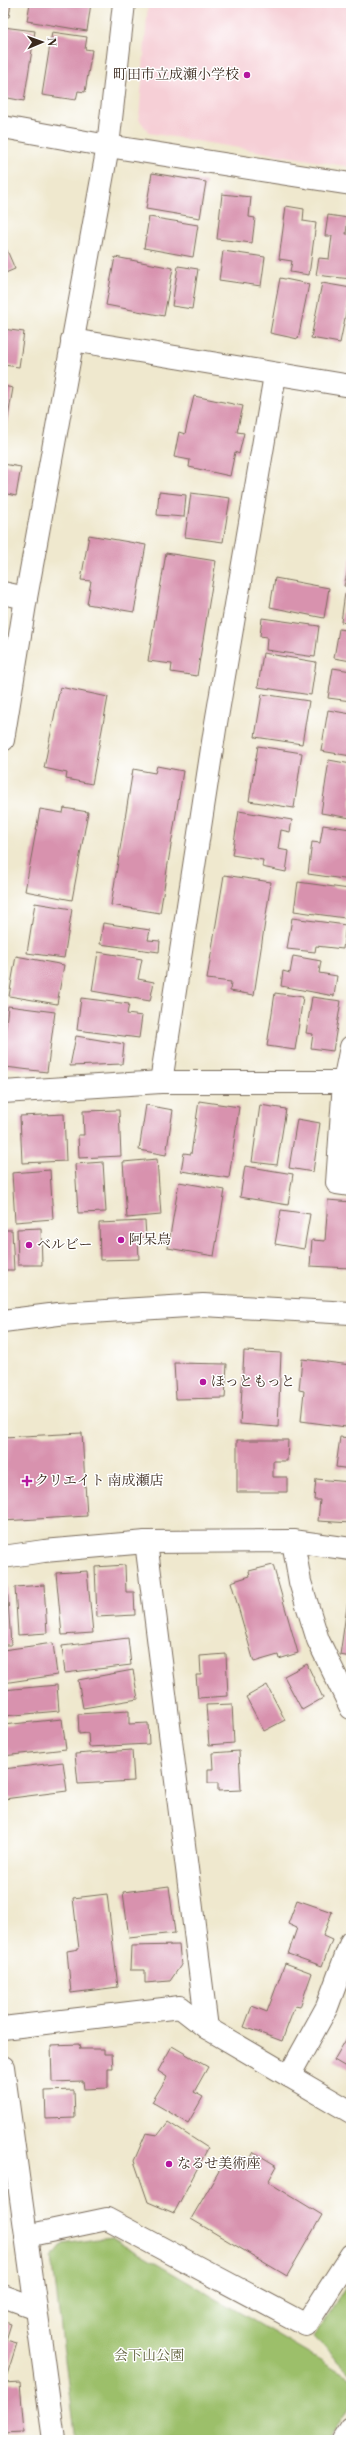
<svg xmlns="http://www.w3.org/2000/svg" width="354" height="2443" viewBox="0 0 354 2443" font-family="'Libre Bodoni','Noto Serif JP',serif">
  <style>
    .built { fill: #f6cfd6 }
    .green { fill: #9cbf6a; stroke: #6c7444 }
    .building { fill: #d892ae }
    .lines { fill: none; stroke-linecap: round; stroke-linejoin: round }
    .minor-casing { stroke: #7a6c5c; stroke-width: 24 }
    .tertiary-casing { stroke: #7a6c5c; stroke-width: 24 }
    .minor { stroke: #fff; stroke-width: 22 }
    .tertiary { stroke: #fff; stroke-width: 22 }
    .poi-dot { fill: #b5179e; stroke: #fff; stroke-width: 1.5 }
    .labels { text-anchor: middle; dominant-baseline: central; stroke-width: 3; stroke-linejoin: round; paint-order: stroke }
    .poi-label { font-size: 14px; fill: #3b2a1e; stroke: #fff; text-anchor: start }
    .park-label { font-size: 14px; fill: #5d5e39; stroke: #fff }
  </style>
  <rect width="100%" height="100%" fill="#fff"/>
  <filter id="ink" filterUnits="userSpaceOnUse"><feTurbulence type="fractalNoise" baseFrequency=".025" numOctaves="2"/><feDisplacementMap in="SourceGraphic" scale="8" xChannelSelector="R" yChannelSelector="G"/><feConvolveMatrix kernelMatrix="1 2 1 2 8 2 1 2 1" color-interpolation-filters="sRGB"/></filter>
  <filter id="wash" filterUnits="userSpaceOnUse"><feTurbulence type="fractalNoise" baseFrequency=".012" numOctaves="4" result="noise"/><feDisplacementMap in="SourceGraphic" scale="16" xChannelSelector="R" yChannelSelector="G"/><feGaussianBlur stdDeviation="0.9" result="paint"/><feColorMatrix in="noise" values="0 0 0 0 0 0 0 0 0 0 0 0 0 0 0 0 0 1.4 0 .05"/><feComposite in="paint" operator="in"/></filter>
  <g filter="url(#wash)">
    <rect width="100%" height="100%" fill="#efe8ce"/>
    <polygon class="built" points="148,3 351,3 351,167 149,133 139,119"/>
    <g class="green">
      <polygon points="111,2237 351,2378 351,2405 330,2440 75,2440 52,2257 63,2244"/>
      <polygon points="351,2279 351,2374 314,2337"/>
    </g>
    <g id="blocks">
      <g class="building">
        <polygon points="3,3 11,3 9,17 3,16"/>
        <polygon points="30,3 91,3 87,31 27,21"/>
        <polygon points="3,27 35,31 24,101 3,97"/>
        <polygon points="52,32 87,37 85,49 92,50 85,92 78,91 76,100 42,95"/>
        <polygon points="152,173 206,182 200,218 146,209"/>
        <polygon points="222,194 251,197 249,217 255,218 252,243 217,239"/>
        <polygon points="286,206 304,209 303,221 316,223 309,275 290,272 292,261 279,259"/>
        <polygon points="328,215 348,218 346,234 351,234 351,279 316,275 319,258 329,259 332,236 325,236"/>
        <polygon points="149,217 198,225 193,257 144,248"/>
        <polygon points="3,241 15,269 3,274"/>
        <polygon points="223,251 265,257 261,286 219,280"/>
        <polygon points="115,257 173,268 164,316 106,305"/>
        <polygon points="178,266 198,269 192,309 172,306"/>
        <polygon points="280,278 309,284 298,339 270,333"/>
        <polygon points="322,283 351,288 340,343 311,338"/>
        <polygon points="3,329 24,332 19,367 3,365"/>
        <polygon points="3,386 13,388 5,435 3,435"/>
        <polygon points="194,396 243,406 237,432 244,433 239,454 235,452 230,476 189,467 190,460 174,457 179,432 185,434"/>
        <polygon points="3,464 21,467 16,496 3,493"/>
        <polygon points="159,492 186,495 184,517 157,515"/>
        <polygon points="191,493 230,498 223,542 185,537"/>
        <polygon points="89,535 146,545 134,612 87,604 91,581 81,580"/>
        <polygon points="166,553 216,561 197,676 171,672 172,664 148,661"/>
        <polygon points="351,557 351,587 344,586"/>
        <polygon points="275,578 329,588 324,618 270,607"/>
        <polygon points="345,593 351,594 351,624 341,622"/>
        <polygon points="262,618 319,626 315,657 266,650 267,637 260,636"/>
        <polygon points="339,629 351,631 351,661 334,658"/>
        <polygon points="263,653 316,662 311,695 258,687"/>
        <polygon points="333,668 351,671 351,701 328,698"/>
        <polygon points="60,687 108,697 92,784 66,779 67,773 44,768"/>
        <polygon points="262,694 309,701 302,744 255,737"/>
        <polygon points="328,710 351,714 351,756 321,751"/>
        <polygon points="258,746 302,753 294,808 249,801"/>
        <polygon points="329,760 351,764 351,818 321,813"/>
        <polygon points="157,766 183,771 160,913 111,905 133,769 155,773"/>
        <polygon points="64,808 88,812 72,900 25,891 40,809 63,813"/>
        <polygon points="239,811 292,820 290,832 281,830 278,849 289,851 286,872 262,867 263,860 232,855"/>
        <polygon points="323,825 351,829 348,852 351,852 351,880 308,874 312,842 320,843"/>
        <polygon points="224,875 271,882 254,995 230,991 231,982 207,979"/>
        <polygon points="298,882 349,889 345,918 294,911"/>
        <polygon points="35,903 72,909 64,958 27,953"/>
        <polygon points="292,918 346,925 343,949 316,946 315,952 287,949"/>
        <polygon points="103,923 150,930 148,940 160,941 159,952 100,944"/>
        <polygon points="98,952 142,959 138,979 154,982 150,1001 92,991"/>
        <polygon points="16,956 64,965 57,1004 9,996"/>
        <polygon points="293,956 321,961 319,973 337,976 334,996 281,986 283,971 290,973"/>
        <polygon points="275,993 303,997 295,1050 267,1046"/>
        <polygon points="312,997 341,1001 333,1051 311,1048 313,1034 306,1033"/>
        <polygon points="81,998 129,1004 127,1014 142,1016 139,1038 77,1030"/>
        <polygon points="8,1006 55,1012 47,1072 5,1067 3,1053"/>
        <polygon points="76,1036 124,1044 122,1064 70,1066"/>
        <polygon points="199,1101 239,1107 229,1178 181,1171 184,1153 191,1154"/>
        <polygon points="146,1105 173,1110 166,1155 139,1150"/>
        <polygon points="260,1105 286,1109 277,1165 252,1162"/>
        <polygon points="119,1110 121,1156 79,1158 78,1135 84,1135 83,1111"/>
        <polygon points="64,1114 66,1161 22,1163 20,1116"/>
        <polygon points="297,1119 320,1123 313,1172 289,1168"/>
        <polygon points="157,1159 161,1215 127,1218 123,1162"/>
        <polygon points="103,1162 106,1212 78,1213 75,1164"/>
        <polygon points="245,1166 293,1174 288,1205 240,1197"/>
        <polygon points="50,1170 53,1219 15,1222 12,1173"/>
        <polygon points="179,1182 225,1190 214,1256 168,1248"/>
        <polygon points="328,1200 351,1202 350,1268 310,1266 312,1240 325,1241"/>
        <polygon points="281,1210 310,1214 304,1249 275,1244"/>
        <polygon points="145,1221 146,1237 138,1238 139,1259 100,1260 99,1223"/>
        <polygon points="41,1228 42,1265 18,1265 17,1229"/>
        <polygon points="3,1230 12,1230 14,1270 3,1270"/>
        <polygon points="244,1351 281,1353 278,1427 240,1424"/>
        <polygon points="302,1359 351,1365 351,1389 346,1427 301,1421 304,1391 299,1390"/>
        <polygon points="174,1363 227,1364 225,1398 176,1399"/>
        <polygon points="82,1433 87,1516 3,1521 3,1437"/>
        <polygon points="340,1437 351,1438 351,1469 336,1467"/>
        <polygon points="237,1440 288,1440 287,1461 273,1461 273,1477 287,1477 287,1492 237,1492"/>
        <polygon points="316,1479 351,1482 351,1523 318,1521 320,1500 314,1500"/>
        <polygon points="125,1565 126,1592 134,1592 135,1615 97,1617 95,1567"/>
        <polygon points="273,1565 298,1653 279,1659 278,1655 254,1662 231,1582 250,1576 249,1571"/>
        <polygon points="87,1571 93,1633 62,1635 56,1573"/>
        <polygon points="3,1585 7,1585 11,1645 3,1645"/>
        <polygon points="44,1585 47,1633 18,1635 15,1587"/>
        <polygon points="350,1586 351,1586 351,1657 340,1655"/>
        <polygon points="128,1638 131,1665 65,1673 62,1646"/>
        <polygon points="53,1643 57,1675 3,1683 3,1650"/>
        <polygon points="226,1654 228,1696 198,1698 196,1675 201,1675 200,1656"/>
        <polygon points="307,1664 323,1698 302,1710 284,1676"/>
        <polygon points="133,1670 138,1699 83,1708 78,1680"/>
        <polygon points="57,1685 59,1711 4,1716 3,1690"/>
        <polygon points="267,1685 285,1720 264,1731 246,1697"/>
        <polygon points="232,1704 234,1743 209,1745 206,1705"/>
        <polygon points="129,1711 129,1724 148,1723 149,1744 89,1747 88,1733 79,1734 78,1714"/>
        <polygon points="62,1719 66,1749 3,1756 3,1725"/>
        <polygon points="132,1750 134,1781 78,1784 75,1754"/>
        <polygon points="239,1751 241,1790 218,1791 218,1783 208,1783 208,1769 213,1769 212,1753"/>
        <polygon points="63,1762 67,1791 4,1799 3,1769"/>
        <polygon points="169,1886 175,1933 129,1938 123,1892"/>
        <polygon points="107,1894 118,1987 71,1993 67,1951 79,1949 73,1898"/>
        <polygon points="297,1900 332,1912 323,1936 332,1940 322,1966 288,1954 297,1928 288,1924"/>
        <polygon points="179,1945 181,1965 170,1981 145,1983 145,1970 130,1970 131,1946"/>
        <polygon points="285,1963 312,1973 300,2007 295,2006 282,2041 244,2027 252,2006 267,2012"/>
        <polygon points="351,2031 351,2070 334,2060"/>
        <polygon points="79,2044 80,2049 104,2049 104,2054 112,2054 113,2068 108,2068 108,2088 84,2089 83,2081 52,2082 51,2045"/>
        <polygon points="172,2046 208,2067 194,2092 203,2097 188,2123 152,2102 167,2077 158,2071"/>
        <polygon points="74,2090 75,2118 46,2119 45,2091"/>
        <polygon points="168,2122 208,2148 174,2213 148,2202 134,2161 146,2133 158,2135"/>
        <polygon points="254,2152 277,2166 268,2182 322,2215 287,2276 191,2219 226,2159 244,2169"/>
        <polygon points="3,2321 11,2324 6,2340 17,2343 7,2375 3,2374"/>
        <polygon points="20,2382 24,2432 3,2433 3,2383"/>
      </g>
    </g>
  </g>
  <g filter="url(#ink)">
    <use href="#blocks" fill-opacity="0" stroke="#7a6c5c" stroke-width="1"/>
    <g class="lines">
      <defs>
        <g id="minor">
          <polyline points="3,127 108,146 351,184"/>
          <polyline points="72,340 351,386"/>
          <polyline points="3,593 26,598"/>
          <polyline points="351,1047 344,1082 337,1183 351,1185"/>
          <polyline points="161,1082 215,729 275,375"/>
          <polyline points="3,1092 161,1082 344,1082"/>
          <polyline points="293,1541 300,1582 318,1640 351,1708"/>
          <polyline points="146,1542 207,2028"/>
          <polyline points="3,1557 44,1551 146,1542 293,1541 351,1549"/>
          <polyline points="3,2028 180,2007 207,2028 351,2112"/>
          <polyline points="289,2076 327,2007 351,1942"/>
          <polyline points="26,2236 107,2219 306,2325 351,2255"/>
          <polyline points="3,2296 36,2308"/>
          <polyline points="344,2440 351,2429"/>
        </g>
        <g id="tertiary">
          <polyline points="3,740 26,598 108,146 124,3"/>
          <polyline points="3,1321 58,1314 203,1305 351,1313"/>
          <polyline points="3,2067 54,2440"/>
        </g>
      </defs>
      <use href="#minor" class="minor-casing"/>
      <use href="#tertiary" class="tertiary-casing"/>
      <use href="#minor" class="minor"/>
      <use href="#tertiary" class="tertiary"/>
    </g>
  </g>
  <g class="poi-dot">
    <circle cx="247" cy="75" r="4"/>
    <circle cx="121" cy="1240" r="4"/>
    <circle cx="29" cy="1245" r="4"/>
    <circle cx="203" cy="1382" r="4"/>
    <path d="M25 1475h4v4h4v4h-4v4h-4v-4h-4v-4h4z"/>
    <circle cx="169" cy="2164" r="4"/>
  </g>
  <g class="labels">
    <g class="poi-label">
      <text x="239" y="75" text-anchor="end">町田市立成瀬小学校</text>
      <text x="129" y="1240">阿呆鳥</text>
      <text x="37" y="1245">ベルビー</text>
      <text x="211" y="1382">ほっともっと</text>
      <text x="35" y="1481">クリエイト 南成瀬店</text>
      <text x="177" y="2164">なるせ美術座</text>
    </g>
    <g class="park-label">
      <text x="149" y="2356">会下山公園</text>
    </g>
  </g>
  <rect width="354" height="2443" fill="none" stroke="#fff" stroke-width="16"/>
  <g transform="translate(42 42) rotate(88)" stroke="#ffffff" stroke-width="3" paint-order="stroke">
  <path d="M0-3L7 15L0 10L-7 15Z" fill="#3b2a1e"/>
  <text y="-6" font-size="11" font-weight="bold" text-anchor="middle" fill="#3b2a1e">N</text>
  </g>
</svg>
